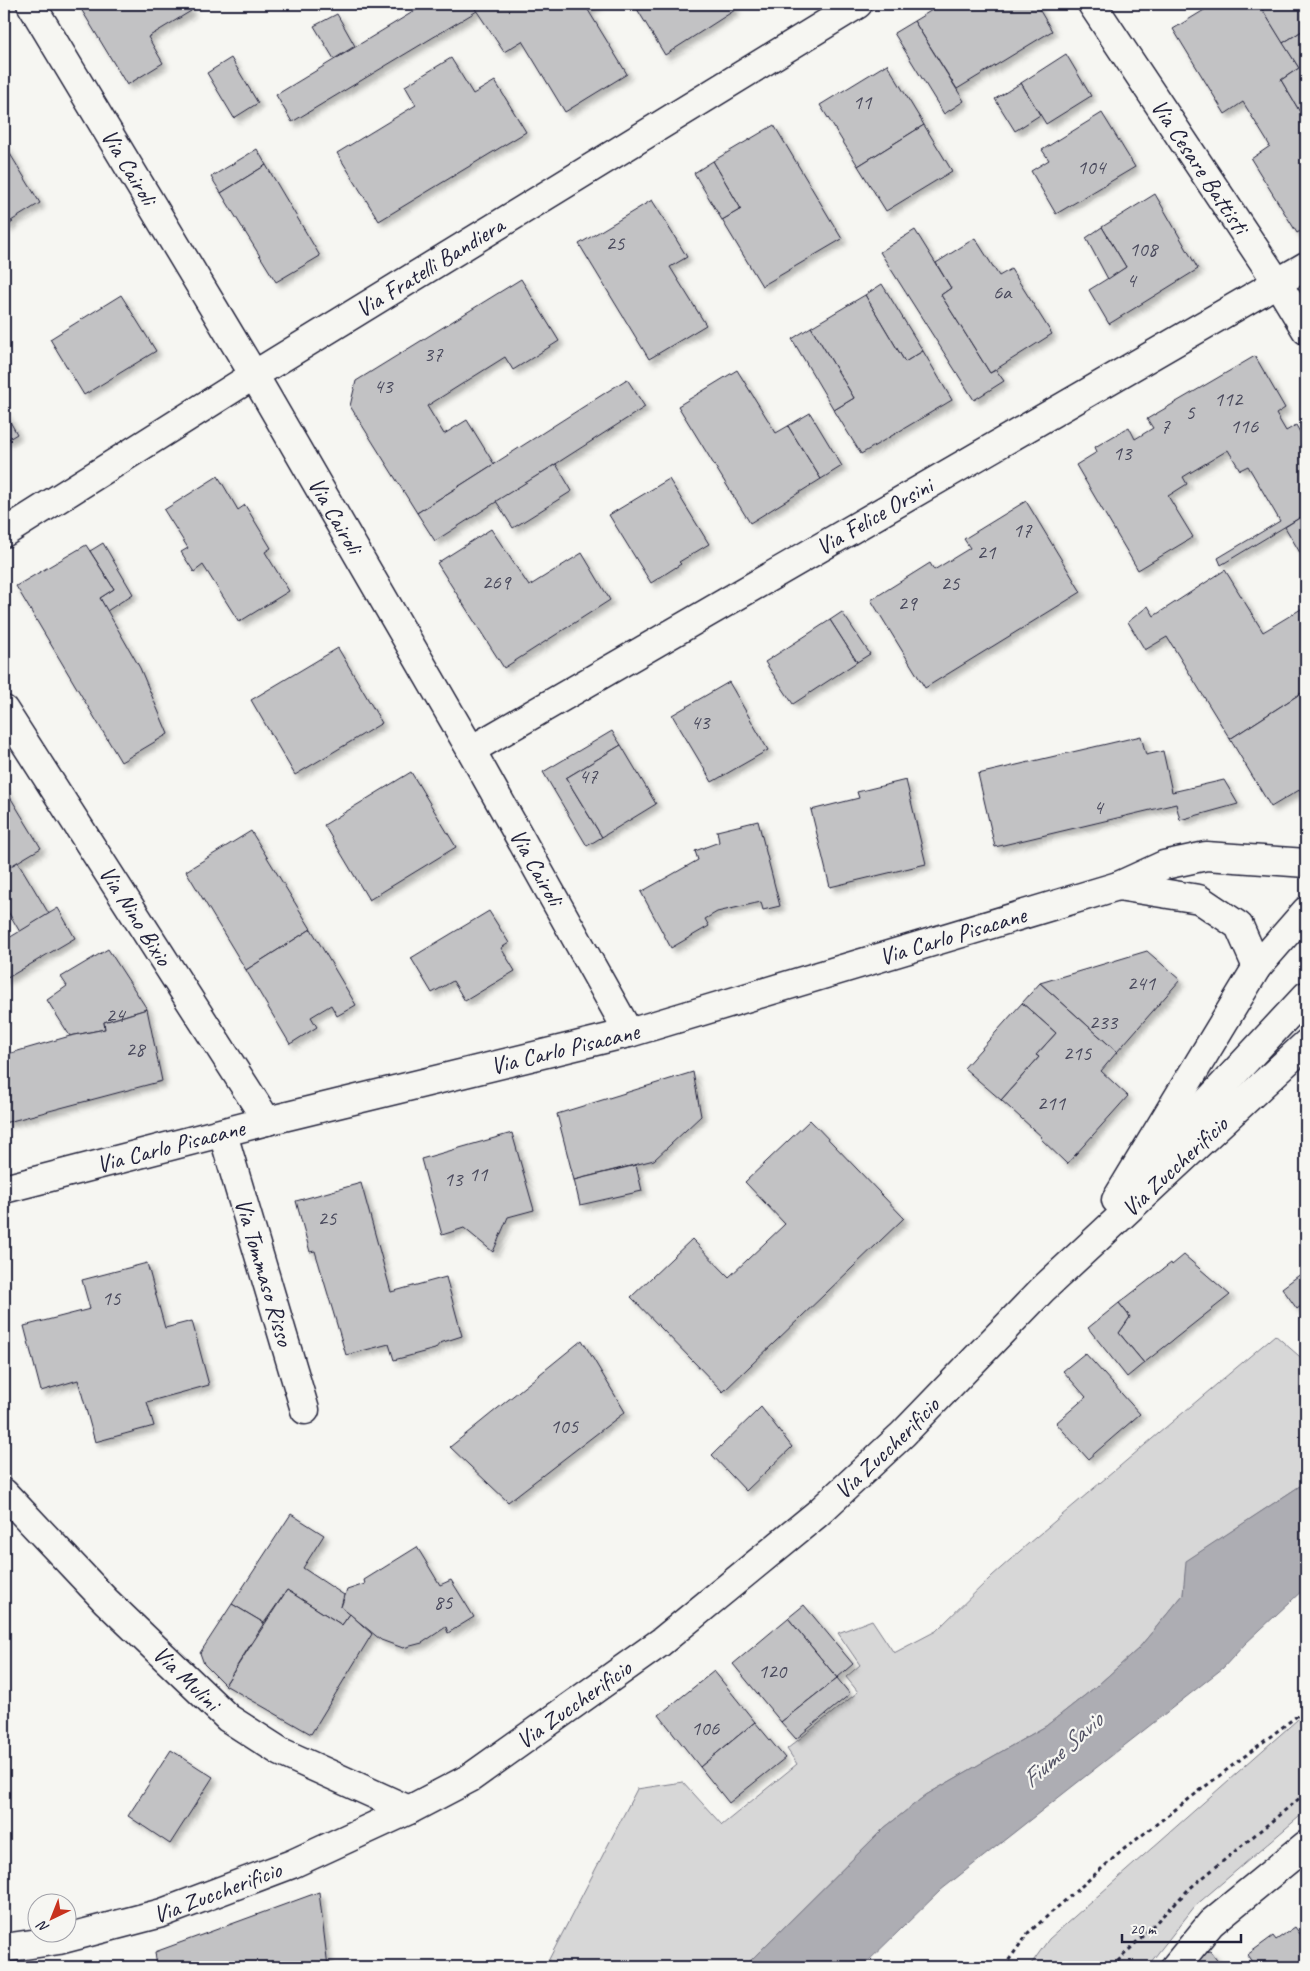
<svg xmlns="http://www.w3.org/2000/svg" width="1310" height="1971" viewBox="0 0 1310 1971" font-family="Caveat,sans-serif">
  <style>
    .green { fill: #d7d7d7; stroke: #7c7c89 }
    .water { fill: #adadb3; stroke: #757583 }
    .building { fill: #c2c2c4; stroke: #22223b; filter: url(#shadow) }
    .lines { fill: none; stroke-linecap: round; stroke-linejoin: round }
    .minor-casing { stroke: #22223b; stroke-width: 31 }
    .major-casing { stroke: #22223b; stroke-width: 31 }
    .path { stroke: #22223b; stroke-width: 3; stroke-dasharray: 4 4; stroke-linecap: butt }
    .minor { stroke: #f6f6f2; stroke-width: 28 }
    .major { stroke: #f6f6f2; stroke-width: 28 }
    .labels { text-anchor: middle; dominant-baseline: central; stroke-width: 4.5; stroke-linejoin: round; paint-order: stroke }
    .number-label { font-size: 21px; fill: #4a4a5d }
    .street-label { font-size: 24px; fill: #22223b; stroke: #f6f6f2 }
    .water-label { font-size: 25px; font-style: italic; fill: #535365; stroke: #f6f6f2 }
  </style>
  <defs>
    <filter id="shadow"><feDropShadow dx="4.5" dy="4.5" stdDeviation="2.5" flood-color="#0004"/></filter>
  </defs>
  <rect width="100%" height="100%" fill="#f6f6f2"/>
  <filter id="ink" filterUnits="userSpaceOnUse"><feTurbulence type="fractalNoise" baseFrequency=".02" numOctaves="2"/><feDisplacementMap in="SourceGraphic" scale="10" xChannelSelector="R" yChannelSelector="G"/><feConvolveMatrix kernelMatrix="1 2 1 2 8 2 1 2 1" color-interpolation-filters="sRGB"/></filter>
  <g filter="url(#ink)">
    <g class="green">
      <polygon points="1275,1335 1306,1362 1306,1482 1187,1561 1183,1595 1138,1649 1098,1685 1046,1726 926,1795 884,1828 744,1967 545,1967 637,1789 683,1782 722,1825 797,1764 787,1749 858,1692 846,1677 860,1665 838,1633 872,1620 894,1653 936,1631 992,1576 1029,1543"/>
      <polygon points="1306,1712 1306,1811 1195,1906 1147,1967 1029,1967 1049,1939"/>
    </g>
    <polygon class="water" points="1306,1482 1306,1587 1245,1644 1223,1668 941,1890 862,1967 744,1967 884,1828 926,1795 1046,1726 1098,1685 1138,1649 1183,1595 1186,1561"/>
    <g class="building">
      <polygon points="78,4 186,4 191,11 148,37 163,63 127,85"/>
      <polygon points="426,4 472,4 477,11 292,122 276,95"/>
      <polygon points="472,4 598,4 588,10 627,74 565,112 522,41 504,52"/>
      <polygon points="634,4 732,4 735,10 665,55"/>
      <polygon points="942,4 1036,4 1052,31 957,89 914,21"/>
      <polygon points="1214,4 1259,4 1299,68 1281,80 1306,122 1306,228 1297,233 1251,159 1270,146 1243,102 1225,114 1173,29"/>
      <polygon points="1259,4 1306,4 1306,37 1302,31 1283,43"/>
      <polygon points="337,14 355,46 334,59 314,26"/>
      <polygon points="914,21 964,101 944,114 894,33"/>
      <polygon points="1302,31 1306,37 1306,122 1281,80 1299,68 1283,43"/>
      <polygon points="1066,54 1091,96 1046,124 1021,83"/>
      <polygon points="231,58 258,103 234,118 207,73"/>
      <polygon points="451,58 473,94 495,81 526,132 379,221 337,153 416,105 405,86"/>
      <polygon points="887,64 924,125 858,166 820,105"/>
      <polygon points="1021,83 1040,115 1015,131 995,99"/>
      <polygon points="1102,113 1135,167 1056,214 1031,171 1049,160 1042,150"/>
      <polygon points="774,125 842,239 762,286 722,220 741,209 713,161"/>
      <polygon points="924,125 952,171 886,211 858,166"/>
      <polygon points="4,144 40,203 11,221 13,222 4,227"/>
      <polygon points="257,149 266,165 221,193 211,177"/>
      <polygon points="713,161 741,209 722,220 694,173"/>
      <polygon points="266,165 320,256 276,282 221,193"/>
      <polygon points="1155,194 1198,269 1109,324 1089,290 1126,267 1102,227"/>
      <polygon points="652,200 687,257 670,267 706,325 649,359 579,244"/>
      <polygon points="1102,227 1126,267 1108,279 1086,238"/>
      <polygon points="915,230 951,288 941,295 990,373 996,370 1004,381 974,400 880,252"/>
      <polygon points="975,238 999,276 1011,269 1052,334 990,373 941,295 951,288 936,263"/>
      <polygon points="521,279 559,341 513,370 505,357 427,406 444,434 467,420 494,464 417,513 350,406 356,381"/>
      <polygon points="882,284 923,351 905,362 865,295"/>
      <polygon points="121,295 156,351 84,395 50,339"/>
      <polygon points="865,295 905,362 923,351 952,400 861,454 834,410 854,398 811,327"/>
      <polygon points="811,327 854,398 834,410 792,339"/>
      <polygon points="1255,356 1285,408 1276,414 1286,431 1296,425 1306,443 1306,514 1221,565 1218,558 1280,521 1248,466 1240,470 1228,450 1183,477 1187,484 1168,496 1193,537 1138,570 1076,465 1097,452 1095,447 1129,427 1135,439 1153,428 1147,419"/>
      <polygon points="737,370 776,433 788,426 821,479 750,523 678,406"/>
      <polygon points="627,379 645,407 435,541 417,513"/>
      <polygon points="4,411 17,434 4,442"/>
      <polygon points="810,413 842,466 821,479 788,426"/>
      <polygon points="556,464 572,491 513,528 496,501"/>
      <polygon points="218,476 238,510 245,505 271,548 265,552 289,591 239,622 203,565 194,572 181,552 188,548 164,510"/>
      <polygon points="669,479 709,544 679,562 681,564 651,583 609,515"/>
      <polygon points="1026,501 1081,592 925,688 871,600 930,563 934,570 970,548 964,539"/>
      <polygon points="1306,514 1306,563 1285,527"/>
      <polygon points="491,529 529,586 582,553 610,600 504,668 437,563"/>
      <polygon points="103,543 133,594 107,611 100,598 114,589 90,551"/>
      <polygon points="86,545 114,589 100,598 140,668 168,734 121,762 16,586"/>
      <polygon points="1225,570 1263,632 1306,606 1306,690 1230,739 1167,637 1145,650 1128,622 1148,606 1154,616"/>
      <polygon points="842,612 870,654 857,662 830,620"/>
      <polygon points="830,620 857,662 793,704 765,662"/>
      <polygon points="338,648 382,723 295,775 251,700"/>
      <polygon points="729,682 768,750 712,782 672,715"/>
      <polygon points="1306,690 1306,786 1271,807 1230,739"/>
      <polygon points="612,731 621,745 566,778 602,837 587,846 543,772"/>
      <polygon points="1141,736 1146,755 1163,751 1172,792 1224,780 1238,804 1180,820 1176,804 995,847 978,774"/>
      <polygon points="621,745 656,804 602,837 566,778"/>
      <polygon points="411,772 456,847 369,900 324,825"/>
      <polygon points="906,780 926,864 830,887 811,810 859,798 857,792"/>
      <polygon points="4,787 41,848 4,870"/>
      <polygon points="758,821 780,906 763,910 761,902 717,912 705,919 709,926 671,948 641,892 698,860 695,851 719,842 717,831"/>
      <polygon points="251,831 311,929 246,970 186,871"/>
      <polygon points="18,862 49,914 20,932 4,905 4,870"/>
      <polygon points="58,908 75,938 4,980 4,941"/>
      <polygon points="489,911 509,943 501,948 515,971 465,1001 453,981 432,993 411,958"/>
      <polygon points="311,929 356,1005 337,1016 331,1005 311,1017 317,1027 290,1044 246,970"/>
      <polygon points="108,949 147,1009 104,1022 105,1029 70,1036 47,1000 67,986 61,977"/>
      <polygon points="1147,951 1180,980 1117,1052 1040,983"/>
      <polygon points="1040,983 1117,1052 1101,1071 1128,1096 1067,1164 1040,1138 1042,1137 1001,1100 1039,1057 1036,1055 1056,1033 1022,1003"/>
      <polygon points="1022,1003 1056,1033 1036,1055 1039,1057 1001,1100 964,1068"/>
      <polygon points="147,1009 162,1081 4,1123 4,1055 70,1036 105,1029 104,1022"/>
      <polygon points="693,1072 701,1116 654,1160 574,1180 557,1114"/>
      <polygon points="810,1120 904,1218 723,1392 631,1297 692,1239 729,1277 785,1224 745,1182"/>
      <polygon points="512,1133 534,1210 508,1217 493,1252 464,1228 442,1235 421,1159"/>
      <polygon points="636,1165 642,1191 580,1205 574,1180"/>
      <polygon points="361,1183 391,1292 446,1277 462,1336 440,1343 435,1349 394,1360 389,1344 346,1355 315,1251 310,1252 296,1201"/>
      <polygon points="1184,1255 1230,1295 1144,1363 1119,1333 1130,1317 1119,1303 1171,1263 1172,1265"/>
      <polygon points="147,1263 165,1328 192,1321 209,1385 147,1402 154,1426 95,1442 78,1380 41,1391 24,1326 90,1309 82,1280"/>
      <polygon points="1306,1270 1306,1302 1297,1309 1282,1288"/>
      <polygon points="1119,1303 1130,1317 1119,1333 1144,1363 1127,1377 1088,1328"/>
      <polygon points="582,1340 625,1412 508,1502 450,1447"/>
      <polygon points="1085,1353 1140,1414 1088,1459 1056,1423 1086,1397 1063,1371"/>
      <polygon points="761,1407 792,1447 746,1491 712,1455"/>
      <polygon points="291,1514 324,1535 303,1568 344,1595 341,1607 350,1614 342,1625 287,1590 264,1623 232,1604"/>
      <polygon points="417,1547 440,1585 451,1580 474,1617 448,1633 446,1627 422,1643 403,1648 381,1640 341,1607 347,1590 365,1584 364,1580"/>
      <polygon points="287,1590 342,1625 350,1614 372,1634 311,1734 225,1685"/>
      <polygon points="232,1604 264,1623 225,1685 204,1664 200,1653"/>
      <polygon points="804,1605 853,1664 837,1678 788,1618"/>
      <polygon points="788,1618 837,1678 781,1722 733,1664"/>
      <polygon points="714,1671 755,1722 700,1767 659,1715"/>
      <polygon points="837,1678 850,1694 796,1739 781,1722"/>
      <polygon points="755,1722 785,1758 729,1803 700,1767"/>
      <polygon points="171,1750 213,1777 170,1844 128,1816"/>
      <polygon points="319,1892 328,1967 157,1967 155,1952"/>
      <polygon points="1295,1927 1306,1942 1306,1967 1256,1967 1247,1955 1273,1936 1276,1940"/>
      <polygon points="1210,1951 1222,1967 1190,1967 1204,1952"/>
    </g>
    <g class="lines">
      <defs>
        <g id="minor">
          <path id="s1" d="M31 4 254 375 471 750 629 1033"/>
          <path id="s2" d="M1092 4 1277 282 1306 330"/>
          <path id="s3" d="M4 533 254 375 858 4"/>
          <path id="s4" d="M4 710 267 1121"/>
          <path id="s5" d="M471 750 1306 266"/>
          <polyline points="1118,886 1199,899 1239,926 1257,967"/>
          <path id="s6" d="M223 1134 305 1410"/>
          <path id="s7" d="M4 1189 267 1121 629 1033 1118 886 1164 865 1206 856 1306 863"/>
          <polyline points="1116,1200 1257,967 1306,911"/>
          <path id="s8" d="M4 1493 106 1601 228 1718 281 1752 409 1810"/>
          <polyline points="1175,1967 1211,1923 1306,1845"/>
        </g>
        <g id="major">
          <polyline points="1128,1187 1306,996"/>
          <path id="s9" d="M4 1948 59 1940 162 1913 292 1864 409 1810 470 1778 661 1642 817 1514 903 1434 1042 1290 1306 1044"/>
        </g>
      </defs>
      <use href="#minor" class="minor-casing"/>
      <use href="#major" class="major-casing"/>
      <g class="path">
        <polyline points="1004,1967 1028,1933 1124,1849 1306,1709"/>
        <polyline points="1112,1967 1189,1889 1306,1793"/>
      </g>
      <use href="#minor" class="minor"/>
      <use href="#major" class="major"/>
    </g>
  </g>
  <g class="labels">
    <g class="number-label">
      <text x="862" y="102">11</text>
      <text x="1091" y="167">104</text>
      <text x="615" y="243">25</text>
      <text x="1143" y="249">108</text>
      <text x="1131" y="280">4</text>
      <text x="1002" y="292">6a</text>
      <text x="433" y="354">37</text>
      <text x="383" y="386">43</text>
      <text x="1228" y="399">112</text>
      <text x="1190" y="412">5</text>
      <text x="1165" y="426">7</text>
      <text x="1244" y="426">116</text>
      <text x="1122" y="453">13</text>
      <text x="1022" y="530">17</text>
      <text x="986" y="552">21</text>
      <text x="496" y="582">269</text>
      <text x="950" y="583">25</text>
      <text x="907" y="603">29</text>
      <text x="700" y="722">43</text>
      <text x="588" y="776">47</text>
      <text x="1098" y="807">4</text>
      <text x="1141" y="983">241</text>
      <text x="115" y="1015">24</text>
      <text x="1103" y="1022">233</text>
      <text x="135" y="1049">28</text>
      <text x="1077" y="1053">215</text>
      <text x="1051" y="1103">211</text>
      <text x="478" y="1174">11</text>
      <text x="453" y="1179">13</text>
      <text x="327" y="1218">25</text>
      <text x="111" y="1298">15</text>
      <text x="564" y="1426">105</text>
      <text x="443" y="1602">85</text>
      <text x="772" y="1671">120</text>
      <text x="705" y="1728">106</text>
    </g>
    <g class="street-label">
      <text stroke="none"><textPath href="#s2" startOffset="195">Via Cesare Battisti</textPath></text>
      <text stroke="none"><textPath href="#s1" startOffset="190">Via Cairoli</textPath></text>
      <text stroke="none"><textPath href="#s3" startOffset="502">Via Fratelli Bandiera</textPath></text>
      <text stroke="none"><textPath href="#s1" startOffset="595">Via Cairoli</textPath></text>
      <text stroke="none"><textPath href="#s5" startOffset="466">Via Felice Orsini</textPath></text>
      <text stroke="none"><textPath href="#s1" startOffset="1000">Via Cairoli</textPath></text>
      <text stroke="none"><textPath href="#s4" startOffset="244">Via Nino Bixio</textPath></text>
      <text stroke="none"><textPath href="#s7" startOffset="982">Via Carlo Pisacane</textPath></text>
      <text stroke="none"><textPath href="#s7" startOffset="578">Via Carlo Pisacane</textPath></text>
      <text stroke="none"><textPath href="#s7" startOffset="172">Via Carlo Pisacane</textPath></text>
      <text stroke="none"><textPath href="#s9" startOffset="1434">Via Zuccherificio</textPath></text>
      <text stroke="none"><textPath href="#s6" startOffset="144">Via Tommaso Risso</textPath></text>
      <text stroke="none"><textPath href="#s9" startOffset="1031">Via Zuccherificio</textPath></text>
      <text stroke="none"><textPath href="#s8" startOffset="260">Via Mulini</textPath></text>
      <text stroke="none"><textPath href="#s9" startOffset="626">Via Zuccherificio</textPath></text>
      <text stroke="none"><textPath href="#s9" startOffset="221">Via Zuccherificio</textPath></text>
    </g>
    <g class="water-label">
      <text transform="translate(1062 1750) rotate(-42)">Fiume Savio</text>
    </g>
  </g>
  <rect width="1310" height="1971" fill="none" stroke="#f6f6f2" stroke-width="20"/>
  <rect x="10" y="10" width="1290" height="1951" fill="none" stroke="#22223b" stroke-width="2" filter="url(#ink)"/>
  <g transform="translate(52 1918) rotate(223)"><circle r="24" fill="#f6f6f2" stroke="#a1a1a9"/>
  <path d="M0-4L9 19L0 12L-9 19Z" fill="#c8321e"/>
  <text y="-8" font-size="14" font-weight="bold" text-anchor="middle" fill="#22223b">N</text>
  </g>
  <path d="M1122 1934v8h119v-8" fill="none" stroke="#22223b" stroke-width="2.5"/>
  <text x="1130" y="1934" font-size="15" fill="#22223b" stroke="#f6f6f2" stroke-width="4" paint-order="stroke">20 m</text>
</svg>
